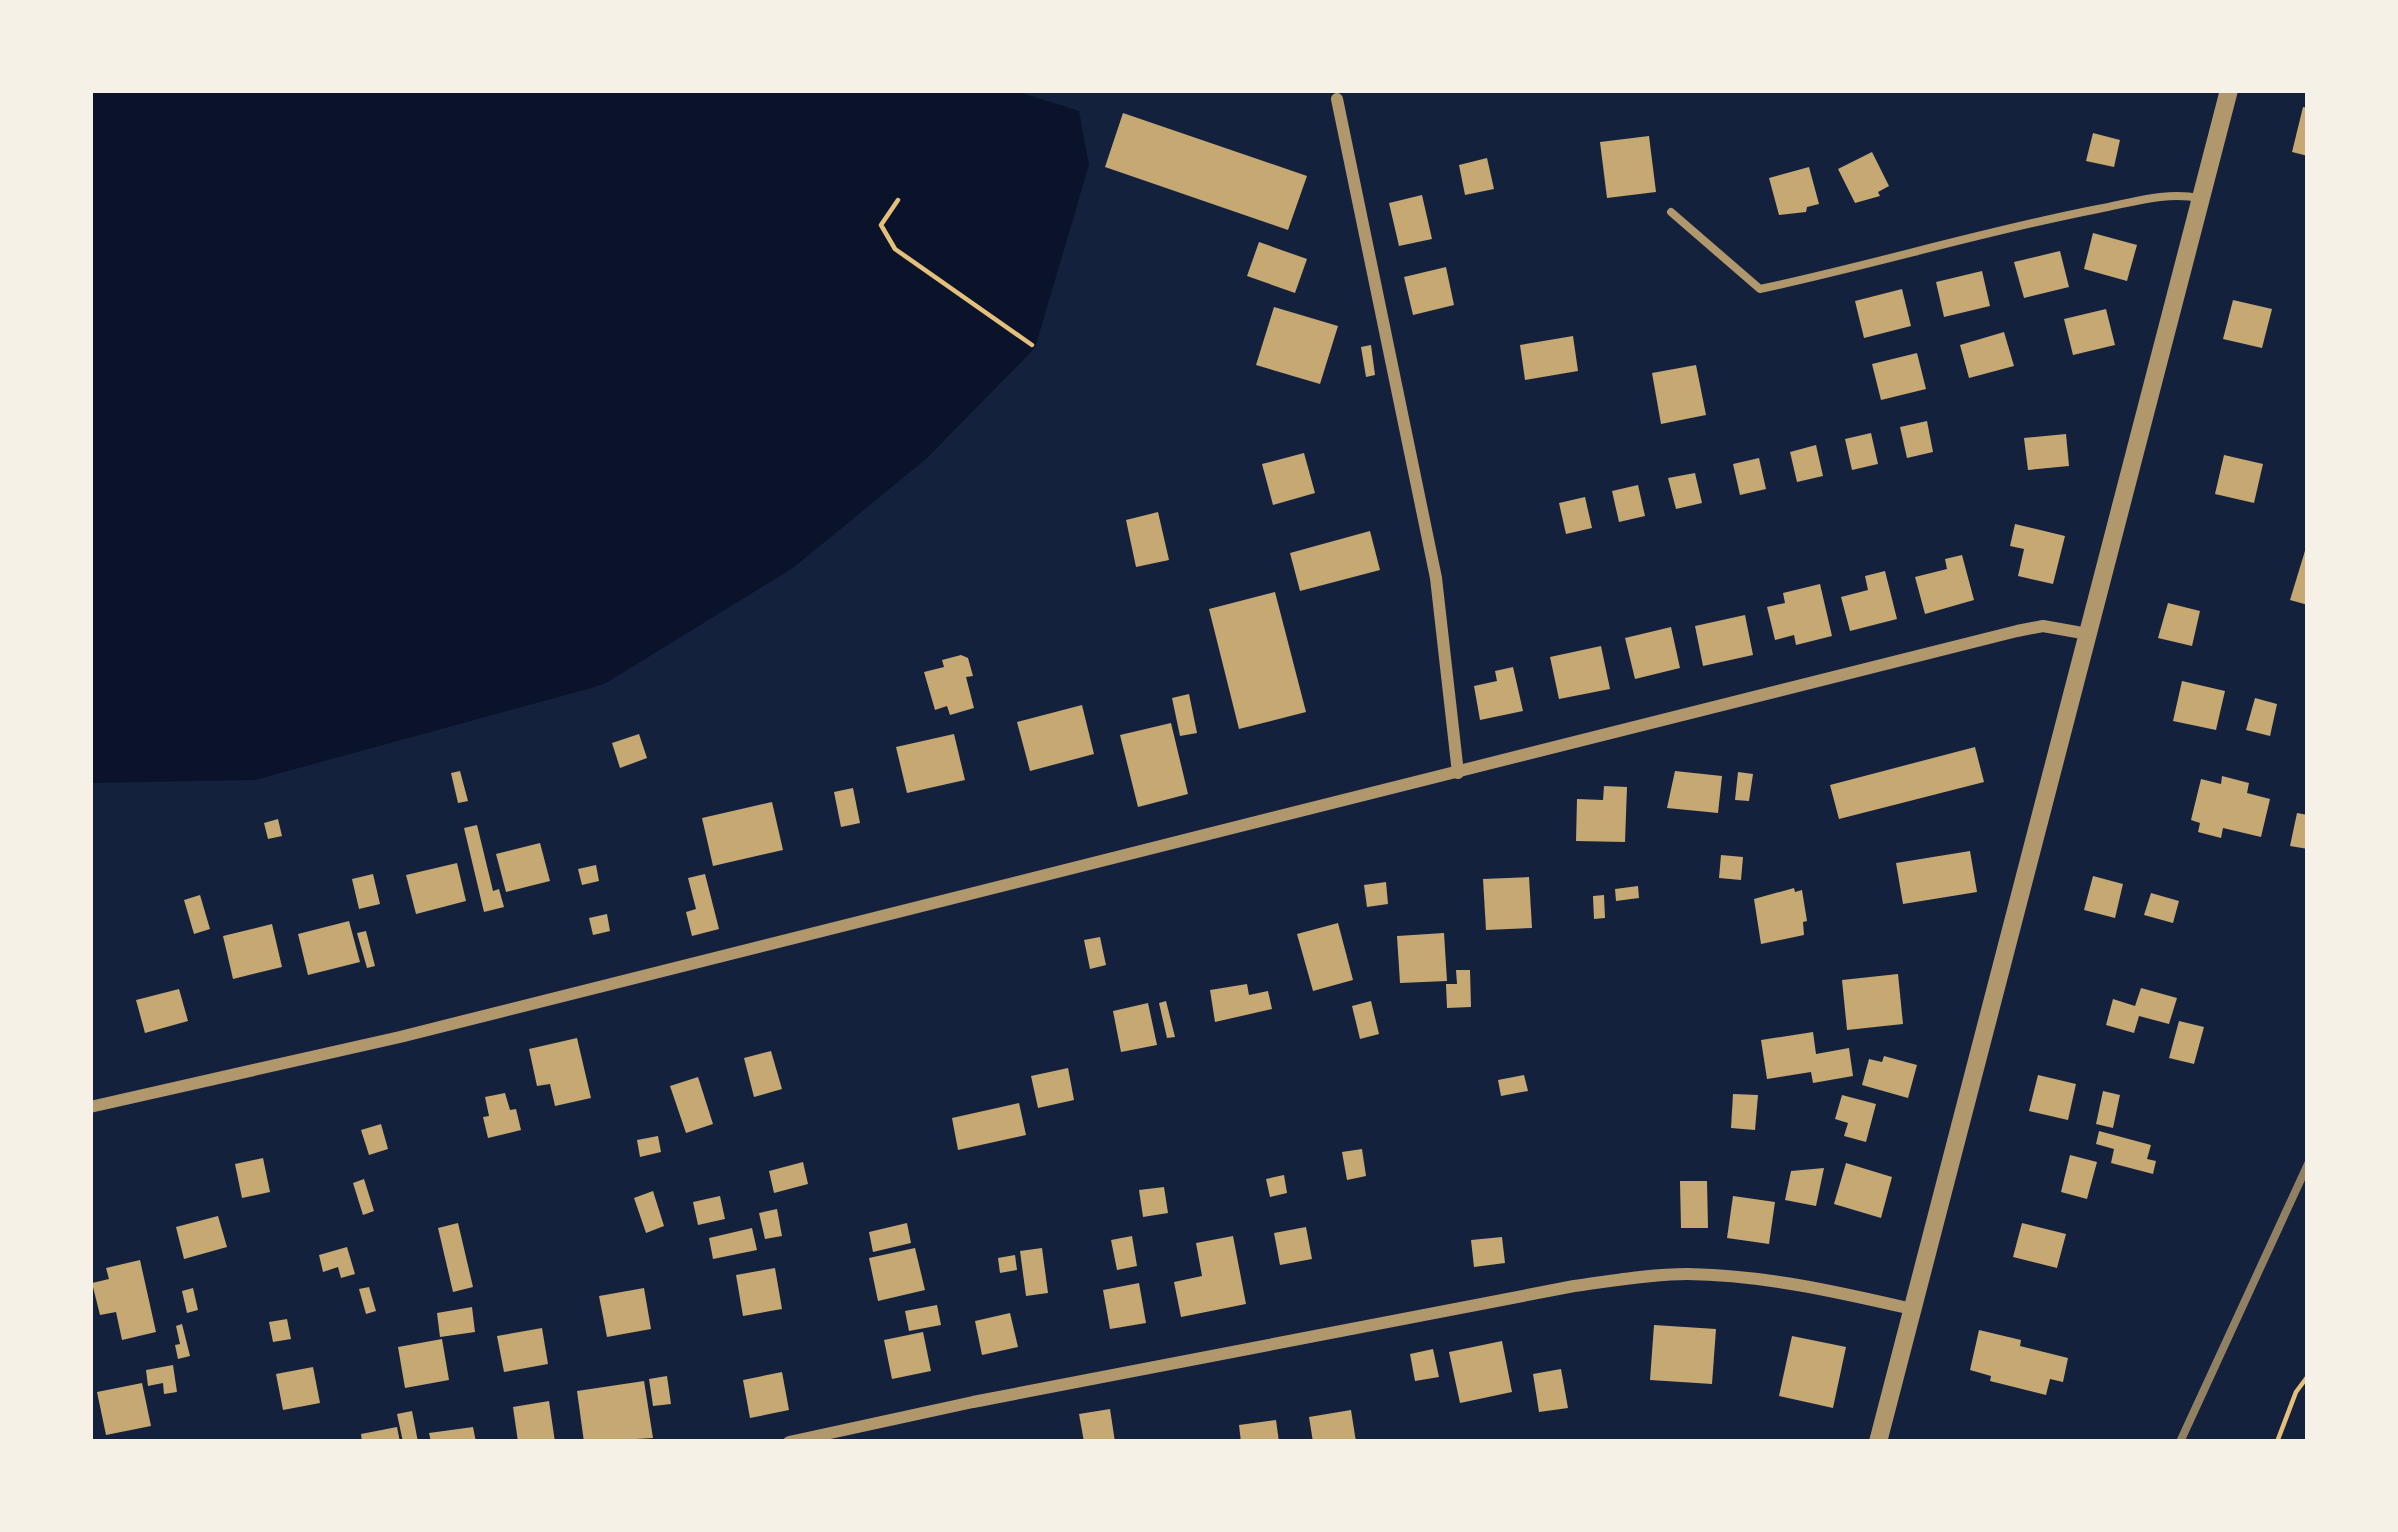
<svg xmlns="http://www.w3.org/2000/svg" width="2398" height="1532" viewBox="0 0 2398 1532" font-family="'Archivo Narrow',sans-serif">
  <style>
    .water { fill: #0b132b }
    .building { fill: #c6a872 }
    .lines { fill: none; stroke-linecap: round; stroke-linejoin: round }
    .path { stroke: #e5c07b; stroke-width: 4.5 }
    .service { stroke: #b1986c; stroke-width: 8 }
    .minor { stroke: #b1986c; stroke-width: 12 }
    .tertiary { stroke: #b1986c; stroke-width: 18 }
    .rail { stroke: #918062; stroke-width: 8 }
  </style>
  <rect width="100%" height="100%" fill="#14213d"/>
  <polygon class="water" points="90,90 1013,90 1079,111 1089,165 1035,348 926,459 793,568 606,683 588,689 255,780 90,783"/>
  <g class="building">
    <polygon points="2303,107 2308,108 2308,156 2292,152"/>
    <polygon points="1123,113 1307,176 1288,230 1105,167"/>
    <polygon points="2093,133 2120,140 2114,167 2086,161"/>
    <polygon points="1649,136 1656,192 1607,198 1600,142"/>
    <polygon points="1872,152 1889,186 1878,192 1880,196 1855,203 1838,169"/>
    <polygon points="1487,158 1494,189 1465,195 1459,165"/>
    <polygon points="1809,167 1819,204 1807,207 1806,212 1779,215 1769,178"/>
    <polygon points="1422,195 1432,239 1399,246 1389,203"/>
    <polygon points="2093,233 2137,245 2127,281 2084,269"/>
    <polygon points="1259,242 1307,259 1295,293 1247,276"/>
    <polygon points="2060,251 2069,287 2024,298 2014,262"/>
    <polygon points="1446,267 1454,305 1413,315 1404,277"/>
    <polygon points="1982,271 1990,306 1944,317 1936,282"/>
    <polygon points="1902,289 1911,326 1864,338 1855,301"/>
    <polygon points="2233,300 2272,309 2262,348 2223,339"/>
    <polygon points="1274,307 1338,326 1320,384 1256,365"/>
    <polygon points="2106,309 2115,345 2073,355 2064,319"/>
    <polygon points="2004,332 2014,366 1969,378 1960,345"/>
    <polygon points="1573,336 1578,371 1525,380 1520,345"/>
    <polygon points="1371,345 1375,375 1366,377 1361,347"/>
    <polygon points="1917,353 1926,389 1881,400 1872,364"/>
    <polygon points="1696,365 1706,415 1661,424 1652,373"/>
    <polygon points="1927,421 1933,452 1907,458 1900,427"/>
    <polygon points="1871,433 1878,464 1852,470 1845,439"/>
    <polygon points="2066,434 2069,466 2028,470 2024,438"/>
    <polygon points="1816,445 1823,476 1797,482 1790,452"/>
    <polygon points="1304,453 1315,493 1273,505 1262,464"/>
    <polygon points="2224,455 2263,464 2254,503 2215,494"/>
    <polygon points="1759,458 1766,489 1740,495 1733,464"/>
    <polygon points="1695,473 1702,503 1676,509 1668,478"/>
    <polygon points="1638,485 1645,516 1619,522 1612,491"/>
    <polygon points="1585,497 1592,528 1566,534 1559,503"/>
    <polygon points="1158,512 1169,560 1136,567 1126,520"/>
    <polygon points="2015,524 2065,536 2053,584 2018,576 2024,549 2010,546"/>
    <polygon points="1370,531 1380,570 1300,591 1290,553"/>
    <polygon points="2308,541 2308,605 2290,600"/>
    <polygon points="1962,555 1974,600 1925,614 1915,577 1947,569 1945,559"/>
    <polygon points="1885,571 1897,619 1850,631 1841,597 1868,590 1865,576"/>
    <polygon points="1820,584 1832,636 1796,645 1794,635 1775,640 1767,607 1785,603 1783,593"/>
    <polygon points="1275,592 1306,712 1239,729 1209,609"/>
    <polygon points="2168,603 2200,611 2192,646 2158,638"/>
    <polygon points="1745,615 1753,655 1703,666 1695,626"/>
    <polygon points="1671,627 1680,668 1635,679 1625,638"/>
    <polygon points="1601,646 1610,689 1559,699 1550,657"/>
    <polygon points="961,655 968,658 973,676 966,677 974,708 950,715 947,706 935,710 924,672 944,667 942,660"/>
    <polygon points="1513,667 1523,711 1480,720 1474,686 1497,681 1495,671"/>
    <polygon points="2182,681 2225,691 2216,730 2173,721"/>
    <polygon points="1189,694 1197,733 1180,736 1172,698"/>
    <polygon points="2255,698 2277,704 2270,736 2246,730"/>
    <polygon points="1082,705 1094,754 1030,771 1017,722"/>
    <polygon points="1171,723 1188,794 1138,807 1120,735"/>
    <polygon points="639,734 647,758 620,768 612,743"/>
    <polygon points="954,734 965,780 907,793 896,747"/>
    <polygon points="1975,747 1984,782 1839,819 1830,785"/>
    <polygon points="460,771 468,801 458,803 451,773"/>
    <polygon points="1675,771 1722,776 1718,813 1667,808"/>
    <polygon points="1738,772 1753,774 1749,801 1735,800"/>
    <polygon points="2222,776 2249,783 2247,793 2270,799 2261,837 2223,828 2221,838 2198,832 2200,823 2191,820 2201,779 2221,784"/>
    <polygon points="1604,786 1627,787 1625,842 1576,841 1577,799 1603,800"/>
    <polygon points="853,788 860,823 841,827 834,792"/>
    <polygon points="772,802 783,850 713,866 702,818"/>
    <polygon points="2297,813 2308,815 2308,849 2290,846"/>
    <polygon points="278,819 282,836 268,839 264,823"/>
    <polygon points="477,825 493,891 499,889 504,907 484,912 464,828"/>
    <polygon points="540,843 550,881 506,892 496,854"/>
    <polygon points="1970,851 1977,892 1903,904 1896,863"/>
    <polygon points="1721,855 1743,857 1741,880 1719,878"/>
    <polygon points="457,863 466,901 416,914 406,875"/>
    <polygon points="596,865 599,881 582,885 578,869"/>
    <polygon points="373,874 380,904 359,909 352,879"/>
    <polygon points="705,874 719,929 692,936 686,912 696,909 688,878"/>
    <polygon points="2093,876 2123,884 2115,918 2084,910"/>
    <polygon points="1529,877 1532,928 1486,930 1483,879"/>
    <polygon points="1386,882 1388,904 1367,907 1364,885"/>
    <polygon points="1638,886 1639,898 1616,901 1615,889"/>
    <polygon points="1794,888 1795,892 1802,890 1807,921 1803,922 1804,935 1761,944 1754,899"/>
    <polygon points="2151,893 2179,901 2173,923 2144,915"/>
    <polygon points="200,895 210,929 194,934 184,900"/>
    <polygon points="1604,895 1605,918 1594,919 1593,896"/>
    <polygon points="607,914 610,931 593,935 589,918"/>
    <polygon points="349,921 360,962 308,975 298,934"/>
    <polygon points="1338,923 1353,980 1313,991 1297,934"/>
    <polygon points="272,924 282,967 233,979 223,936"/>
    <polygon points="366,931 375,966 367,968 357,933"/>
    <polygon points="1444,933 1447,981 1400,983 1397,936"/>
    <polygon points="1100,937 1106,965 1090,969 1084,940"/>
    <polygon points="1456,970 1470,970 1471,1007 1447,1008 1446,984 1457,984"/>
    <polygon points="1898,974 1903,1024 1847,1030 1842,980"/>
    <polygon points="1247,984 1249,995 1268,991 1272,1009 1215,1022 1210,990"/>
    <polygon points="2141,988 2177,998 2169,1024 2139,1016 2134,1033 2106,1025 2113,999 2135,1006"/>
    <polygon points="179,989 188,1021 145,1033 136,1000"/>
    <polygon points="1166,1001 1175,1037 1167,1038 1159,1003"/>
    <polygon points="1371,1001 1379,1034 1360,1039 1352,1006"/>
    <polygon points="1148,1003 1157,1045 1121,1052 1113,1011"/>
    <polygon points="2179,1021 2204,1027 2194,1064 2169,1058"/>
    <polygon points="1813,1032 1816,1054 1849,1048 1853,1076 1813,1083 1811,1072 1767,1079 1761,1040"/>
    <polygon points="577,1038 591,1098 555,1106 550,1084 537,1086 529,1049"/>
    <polygon points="771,1051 782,1089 754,1097 744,1058"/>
    <polygon points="1884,1056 1917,1065 1908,1098 1862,1085 1869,1059 1882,1062"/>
    <polygon points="1068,1068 1074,1100 1038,1108 1031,1076"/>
    <polygon points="1524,1075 1528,1091 1501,1096 1498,1080"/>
    <polygon points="2038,1075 2076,1084 2068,1120 2029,1111"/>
    <polygon points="698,1077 713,1124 686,1133 670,1086"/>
    <polygon points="2103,1091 2120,1095 2113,1128 2096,1124"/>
    <polygon points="505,1093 510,1110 516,1109 521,1130 488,1138 483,1117 489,1116 485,1097"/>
    <polygon points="1733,1094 1758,1095 1755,1130 1731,1128"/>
    <polygon points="1842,1095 1876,1104 1866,1142 1844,1136 1848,1123 1835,1119"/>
    <polygon points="1019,1103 1026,1135 958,1150 952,1118"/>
    <polygon points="381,1124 388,1149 369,1155 361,1130"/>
    <polygon points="2099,1131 2151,1145 2147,1159 2156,1161 2153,1174 2111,1163 2114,1149 2096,1144"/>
    <polygon points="658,1136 661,1152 640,1157 637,1140"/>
    <polygon points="1362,1149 1366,1176 1347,1180 1342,1152"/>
    <polygon points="2070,1155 2097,1162 2087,1199 2061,1192"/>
    <polygon points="263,1158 270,1192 242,1198 235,1164"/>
    <polygon points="803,1162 808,1184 774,1193 769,1171"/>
    <polygon points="1846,1163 1892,1177 1881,1218 1834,1204"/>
    <polygon points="1824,1168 1816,1206 1785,1200 1791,1171"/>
    <polygon points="1284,1175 1287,1193 1270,1197 1266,1179"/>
    <polygon points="364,1179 374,1211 363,1215 353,1183"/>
    <polygon points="1680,1181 1707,1181 1708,1228 1681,1228"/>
    <polygon points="1164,1187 1168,1213 1143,1217 1139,1190"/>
    <polygon points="653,1191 664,1226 646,1233 634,1198"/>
    <polygon points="720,1196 725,1219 698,1225 693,1202"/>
    <polygon points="1733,1196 1775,1202 1769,1244 1727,1238"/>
    <polygon points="777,1209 782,1236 765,1239 759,1213"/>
    <polygon points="218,1216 227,1247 184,1259 176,1227"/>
    <polygon points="458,1223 473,1287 453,1292 438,1228"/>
    <polygon points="907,1223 911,1243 873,1252 869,1232"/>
    <polygon points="2022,1223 2066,1234 2057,1268 2013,1257"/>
    <polygon points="1306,1227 1312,1259 1280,1265 1274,1233"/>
    <polygon points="752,1228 757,1250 713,1259 709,1238"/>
    <polygon points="1132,1236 1137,1266 1117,1270 1111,1240"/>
    <polygon points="1233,1236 1246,1304 1181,1317 1174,1282 1202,1276 1196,1243"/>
    <polygon points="1502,1237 1505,1263 1474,1267 1471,1240"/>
    <polygon points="347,1247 355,1274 341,1278 338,1267 323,1272 319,1255"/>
    <polygon points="915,1248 925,1290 878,1301 869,1258"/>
    <polygon points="1042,1248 1048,1293 1026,1296 1020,1251"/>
    <polygon points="1015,1255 1017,1270 1000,1273 998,1258"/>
    <polygon points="140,1260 156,1332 122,1340 116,1312 100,1315 92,1283 109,1279 106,1268"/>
    <polygon points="775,1268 782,1309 743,1316 736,1275"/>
    <polygon points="1139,1283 1146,1323 1110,1329 1103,1290"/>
    <polygon points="369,1287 376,1311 366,1314 359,1289"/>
    <polygon points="193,1288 198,1310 187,1313 182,1291"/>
    <polygon points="644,1288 651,1329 607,1337 599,1296"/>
    <polygon points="937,1305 941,1325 909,1331 905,1311"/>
    <polygon points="472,1307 475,1332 440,1337 437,1313"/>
    <polygon points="1010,1313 1018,1347 982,1355 975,1321"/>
    <polygon points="287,1319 291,1339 273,1342 269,1322"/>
    <polygon points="182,1324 190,1356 178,1359 175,1345 180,1344 176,1326"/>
    <polygon points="1654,1325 1716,1329 1712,1384 1650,1380"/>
    <polygon points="542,1328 548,1364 504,1372 497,1336"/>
    <polygon points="1979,1330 2021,1340 2020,1346 2068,1358 2063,1382 2050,1379 2046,1395 1990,1381 1991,1376 1970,1370"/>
    <polygon points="923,1332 931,1371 892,1379 884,1340"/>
    <polygon points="1792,1336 1846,1347 1833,1408 1779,1396"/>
    <polygon points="442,1339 449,1380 405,1388 398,1347"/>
    <polygon points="1502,1341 1512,1392 1460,1403 1449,1352"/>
    <polygon points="1433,1349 1439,1377 1415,1381 1410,1354"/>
    <polygon points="173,1365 177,1392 164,1394 163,1383 148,1386 146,1370"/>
    <polygon points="313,1367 320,1403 283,1410 276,1374"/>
    <polygon points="1561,1369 1568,1408 1539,1412 1533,1374"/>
    <polygon points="782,1372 789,1410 750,1418 743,1380"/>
    <polygon points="667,1376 671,1404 653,1406 649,1379"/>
    <polygon points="644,1381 653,1438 584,1442 577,1391"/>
    <polygon points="142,1383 151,1426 106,1435 97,1392"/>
    <polygon points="549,1401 555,1442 518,1442 513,1407"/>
    <polygon points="1110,1409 1115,1442 1084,1442 1079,1414"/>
    <polygon points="1351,1410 1356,1442 1313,1442 1309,1417"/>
    <polygon points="412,1411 418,1442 403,1442 397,1414"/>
    <polygon points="1276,1420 1279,1442 1241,1442 1239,1425"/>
    <polygon points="397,1427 400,1442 362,1442 361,1434"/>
    <polygon points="473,1427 476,1442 431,1442 429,1433"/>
  </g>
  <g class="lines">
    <g class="path">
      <polyline points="898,200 881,225 895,249 1032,345"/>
      <polyline points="2277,1442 2296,1392 2308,1376"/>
    </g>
    <path class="service" d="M1671 212 1760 289C1873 265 1984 231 2098 209 2131 203 2166 191 2199 198"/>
    <g class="minor">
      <polyline points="1337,99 1436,578 1458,773"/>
      <polyline points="90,1107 400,1037 2017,631 2043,626 2088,634"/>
      <path d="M789 1442 973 1402 1574 1286C1611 1281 1650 1274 1687 1274 1764 1275 1838 1292 1912 1309"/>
    </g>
    <polyline class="tertiary" points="1878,1442 2229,90"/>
    <polyline class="rail" points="2180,1442 2308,1164"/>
  </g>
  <rect width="2398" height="1532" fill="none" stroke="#f6f1e7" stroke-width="186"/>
</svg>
